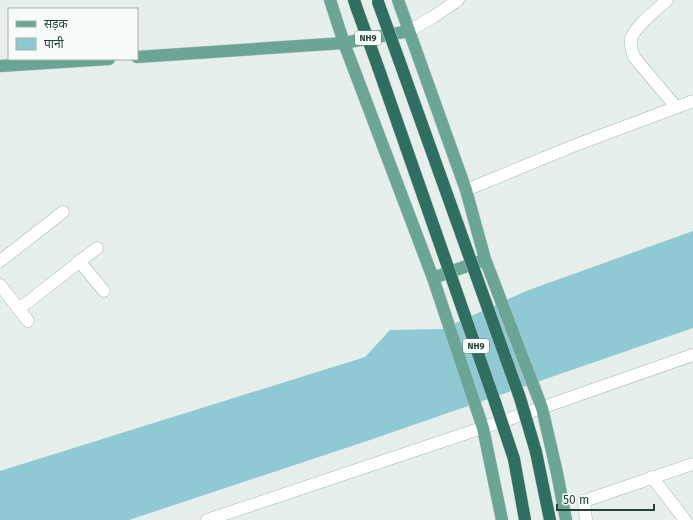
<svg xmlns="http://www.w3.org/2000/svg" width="693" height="520" viewBox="0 0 693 520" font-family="'Fira Sans','Noto Sans Devanagari',sans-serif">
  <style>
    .water { fill: #8ec9d4 }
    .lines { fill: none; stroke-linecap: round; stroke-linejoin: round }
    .minor-casing { stroke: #a8b8b2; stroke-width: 13 }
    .major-casing { stroke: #c2cac8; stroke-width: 13 }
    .highway-casing { stroke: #c2cac8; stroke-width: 13 }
    .minor { stroke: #fff; stroke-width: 12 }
    .major { stroke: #6aa596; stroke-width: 12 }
    .highway { stroke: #2f6f62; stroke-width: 12 }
    .highway-bridge-casing { stroke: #c2cac8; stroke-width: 13; stroke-linecap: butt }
    .highway-bridge { stroke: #2f6f62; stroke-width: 12 }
    .labels { text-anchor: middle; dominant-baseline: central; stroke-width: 3; stroke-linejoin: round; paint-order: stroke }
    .shield { fill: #f7fbf9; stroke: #637a73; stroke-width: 1 }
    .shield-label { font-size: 9px; font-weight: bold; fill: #24423a }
  </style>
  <rect width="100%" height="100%" fill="#e6efeb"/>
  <polygon class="water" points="693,231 693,328 364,442 129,520 0,520 0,471 365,357 390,330 443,329 526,291"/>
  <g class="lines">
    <defs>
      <g id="minor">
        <path d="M667 0C658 9 634 27 631 39 630 45 632 51 634 57L676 107"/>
        <polyline points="409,31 433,17 458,0"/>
        <polyline points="466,190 573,146 693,101"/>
        <polyline points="0,261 63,212"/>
        <polyline points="79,261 104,291"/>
        <polyline points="0,285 28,321"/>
        <polyline points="19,309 97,248"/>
        <polyline points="652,477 685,520"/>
        <polyline points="207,520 515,417 693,355"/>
        <polyline points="586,520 584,501 693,464"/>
      </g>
      <g id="major">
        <polyline points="330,0 344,43 433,278 483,428 502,520"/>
        <polyline points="398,0 466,190 485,259 542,408 557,473 566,520"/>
        <polyline points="137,57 344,43 409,31"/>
        <polyline points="0,66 109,59"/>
        <polyline points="433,278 481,261"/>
      </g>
      <g id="highway">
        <polyline points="354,0 357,9"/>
        <polyline points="399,60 458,225"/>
        <polyline points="378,67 436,233"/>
        <polyline points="536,452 550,520"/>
        <polyline points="514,459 525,520"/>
      </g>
    </defs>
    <use href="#minor" class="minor-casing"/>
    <use href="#major" class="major-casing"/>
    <use href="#highway" class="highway-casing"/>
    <use href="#minor" class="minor"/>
    <use href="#major" class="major"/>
    <use href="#highway" class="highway"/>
    <defs>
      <g id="highway-bridge">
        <polyline points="378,2 399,60"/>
        <polyline points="357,9 378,67"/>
        <polyline points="458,225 520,398 536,452"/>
        <polyline points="436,233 496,405 514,459"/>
      </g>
    </defs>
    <use href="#highway-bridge" class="highway-bridge-casing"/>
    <use href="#highway-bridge" class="highway-bridge"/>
  </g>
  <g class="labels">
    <g class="shield">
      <rect x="355" y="31" width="26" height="14" rx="3"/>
      <rect x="463" y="339" width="26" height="14" rx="3"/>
    </g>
    <g class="shield-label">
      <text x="368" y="38">NH9</text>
      <text x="476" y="346">NH9</text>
    </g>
  </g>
  <rect x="8" y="8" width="130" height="52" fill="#f7fbf9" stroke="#a3b1ad"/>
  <rect x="16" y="21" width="20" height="6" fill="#6aa596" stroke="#a3b1ad"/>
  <text x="44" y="28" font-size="12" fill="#24423a">सड़क</text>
  <rect x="16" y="38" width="20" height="12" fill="#8ec9d4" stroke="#a3b1ad"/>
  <text x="44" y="48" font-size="12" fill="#24423a">पानी</text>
  <path d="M557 504v6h97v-6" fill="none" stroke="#24423a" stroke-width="2"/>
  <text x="563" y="504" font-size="12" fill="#24423a" stroke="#f7fbf9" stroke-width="3" paint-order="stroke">50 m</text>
</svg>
